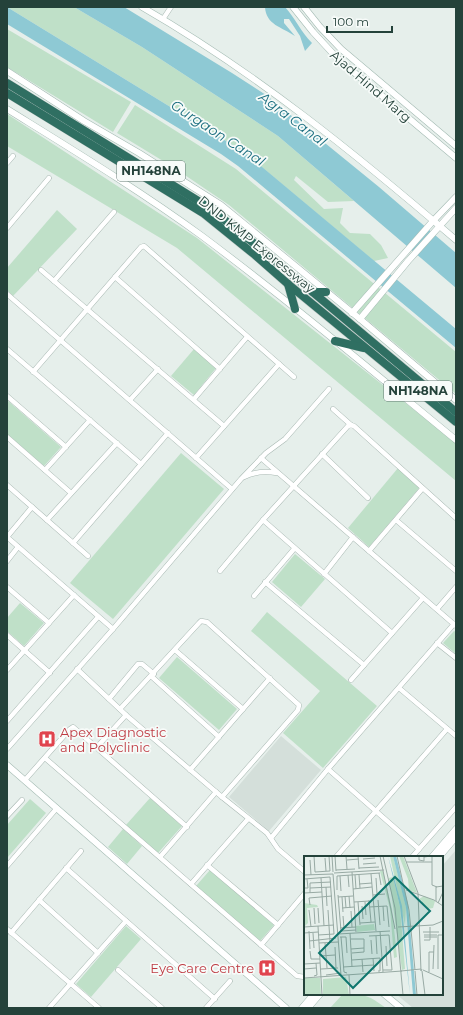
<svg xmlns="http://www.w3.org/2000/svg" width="463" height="1015" viewBox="0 0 463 1015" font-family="Montserrat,sans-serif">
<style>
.built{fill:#d4dfda}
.green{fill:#bfe0c8}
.water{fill:#8ec9d4}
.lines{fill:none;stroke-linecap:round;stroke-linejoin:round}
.street-casing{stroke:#a8b8b2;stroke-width:5.5}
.secondary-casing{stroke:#a4bbb3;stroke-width:7}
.highway-casing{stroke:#c2cac8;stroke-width:9}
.street{stroke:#fff;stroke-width:4.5}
.secondary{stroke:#fff;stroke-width:6}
.highway{stroke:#2f6f62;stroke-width:8}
.labels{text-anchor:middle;stroke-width:3.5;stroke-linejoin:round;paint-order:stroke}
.shield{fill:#f7fbf9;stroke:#637a73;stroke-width:1}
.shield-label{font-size:12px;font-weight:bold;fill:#24423a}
.street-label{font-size:13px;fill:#24423a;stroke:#f7fbf9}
.health-label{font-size:13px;fill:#be3a42;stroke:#f7fbf9;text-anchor:start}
.water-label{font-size:14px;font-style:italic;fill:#1c6f80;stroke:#f7fbf9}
.inset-road{fill:none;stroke:#98aaa4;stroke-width:1}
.view{fill:#0f766e;fill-opacity:0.15;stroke:#0f766e;stroke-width:2}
.inset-edge{fill:none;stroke:#24423a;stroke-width:2}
</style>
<rect width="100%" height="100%" fill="#e6efeb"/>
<g class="built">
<path d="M 281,736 L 321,770 L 269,831 L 229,797 Z"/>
<path d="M 456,850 L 456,1008 L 413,1008 L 396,994 L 442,994 L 442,866 Z"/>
</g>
<g class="green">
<path d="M 7,7 L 74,7 L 142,47 L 278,136 L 354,201 L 328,202 L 296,176 L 294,180 L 324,209 L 343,208 L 340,223 L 350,233 L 370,234 L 381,245 L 388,258 L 374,261 L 244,152 Z"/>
<path d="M 7,29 L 131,102 L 113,132 L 7,67 Z"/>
<path d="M 135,105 L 236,169 L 456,352 L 456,394 L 229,205 L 173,167 L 117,133 Z"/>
<path d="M 7,114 L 197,238 L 451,439 L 456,443 L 456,481 L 177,248 L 7,146 Z"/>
<path d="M 57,210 L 77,229 L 13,296 L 7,290 L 7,268 Z"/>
<path d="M 194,349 L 216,368 L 194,395 L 171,376 Z"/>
<path d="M 7,400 L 61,447 L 44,466 L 7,434 Z"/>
<path d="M 181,453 L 224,489 L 113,619 L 70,583 Z"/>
<path d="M 398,468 L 420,487 L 369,547 L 348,528 Z"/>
<path d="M 295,554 L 325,579 L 301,607 L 272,582 Z"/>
<path d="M 20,603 L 44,623 L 24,646 L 7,631 L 7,618 Z"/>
<path d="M 267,612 L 377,706 L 323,768 L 283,733 L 320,691 L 251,631 Z"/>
<path d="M 454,631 L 456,632 L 456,654 L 443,643 Z"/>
<path d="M 177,657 L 237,709 L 219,730 L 159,678 Z"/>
<path d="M 150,798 L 182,826 L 158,853 L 126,825 Z"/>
<path d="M 30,799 L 46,813 L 7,858 L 7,825 Z"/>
<path d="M 123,829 L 142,846 L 127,864 L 108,847 Z"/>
<path d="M 210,870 L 274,925 L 260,941 L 196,886 Z"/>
<path d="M 126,926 L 141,939 L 91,997 L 76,984 Z"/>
<path d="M 343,994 C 365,994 368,995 386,1008 L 330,1008 Z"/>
</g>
<g class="water">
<path d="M 7,7 L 244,152 L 456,329 L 456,348 L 238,166 L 221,154 L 7,24 Z"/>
<path d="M 74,7 L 124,7 L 232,73 L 266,95 L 379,187 L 456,253 L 456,288 L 278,136 L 142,47 Z"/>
<path d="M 265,7 L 285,7 C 295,18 301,32 312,43 L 305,51 L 300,36 L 289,19 L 284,19 L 284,23 L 295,36 C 282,27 266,25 265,7 Z"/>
</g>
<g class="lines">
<g class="street-casing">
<g id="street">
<path d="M 163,19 L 171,7"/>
<path d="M 7,163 L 13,156"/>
<path d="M 7,228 L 49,178"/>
<path d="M 41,270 L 224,426"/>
<path d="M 115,277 L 220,369"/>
<path d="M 54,281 L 114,212"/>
<path d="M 7,294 L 232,489"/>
<path d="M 7,349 L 141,464"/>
<path d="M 33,372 L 141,247 L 144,246 L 294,377"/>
<path d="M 7,396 L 66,447"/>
<path d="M 194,399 L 247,337"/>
<path d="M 130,400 L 158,369"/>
<path d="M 333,409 L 351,425"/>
<path d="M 7,437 L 71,493"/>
<path d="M 322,454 L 368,498"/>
<path d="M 196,458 L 279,364"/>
<path d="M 261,458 L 456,626"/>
<path d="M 45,470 L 90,420"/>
<path d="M 244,477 C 254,472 266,471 277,473"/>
<path d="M 7,485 L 88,556"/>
<path d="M 47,520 L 117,443"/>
<path d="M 263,520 L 392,633"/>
<path d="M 396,520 L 456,571"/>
<path d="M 7,537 L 113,629"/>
<path d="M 7,537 L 32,507"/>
<path d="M 73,543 L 168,433"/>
<path d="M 369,551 L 422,489"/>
<path d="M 7,561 L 18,547"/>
<path d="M 220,571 L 263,520 L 348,426 L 351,425 L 354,426 L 456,518"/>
<path d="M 324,574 L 353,537"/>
<path d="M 265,582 L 364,665"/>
<path d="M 7,587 L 49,623"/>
<path d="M 254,596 L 294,549"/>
<path d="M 437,609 L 456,587"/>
<path d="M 7,635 L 50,673"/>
<path d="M 437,643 L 456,658"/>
<path d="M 175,650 L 243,709"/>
<path d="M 77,669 L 126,715 L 222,797 L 267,833 L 278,849 L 305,872"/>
<path d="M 7,670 L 74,595"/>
<path d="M 151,676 L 219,737"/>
<path d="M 351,680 L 423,598"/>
<path d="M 399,688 L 456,736"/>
<path d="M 109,699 L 138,664 L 142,664 L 154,674"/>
<path d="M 120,709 L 199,623 L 201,621 L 207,622 L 299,705 L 298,710 L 222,797"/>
<path d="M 7,721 L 98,617"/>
<path d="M 97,747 L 126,715"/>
<path d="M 7,749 L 113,629 L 241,479 L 266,453 L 285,439 L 329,389"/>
<path d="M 45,758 L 297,976 L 305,977"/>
<path d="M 328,769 L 419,849"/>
<path d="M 190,770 L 270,678"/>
<path d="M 25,780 L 70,729 L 73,727 L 187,827"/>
<path d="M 7,816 L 22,800"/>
<path d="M 271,838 L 328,769 L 454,624"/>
<path d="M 160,857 L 216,792"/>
<path d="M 336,857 L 447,729"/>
<path d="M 412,857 L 456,807"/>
<path d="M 207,865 L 278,925"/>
<path d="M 7,866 L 57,808"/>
<path d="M 66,868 L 215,999"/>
<path d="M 191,884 L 248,819"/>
<path d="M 39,900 L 98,953"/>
<path d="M 7,929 L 99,1008"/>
<path d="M 11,933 L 81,851"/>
<path d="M 261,945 L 305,893"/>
<path d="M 118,970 L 162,1008"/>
<path d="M 49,1008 L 126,921"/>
<path d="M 206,1008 L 230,981"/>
</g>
</g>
<g class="secondary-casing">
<g id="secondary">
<path d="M 142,7 C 255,72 357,155 456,240"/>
<path d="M 293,7 L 313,32 L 337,58 L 456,158"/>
<path d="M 304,7 L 320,27 L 341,49 L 456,146"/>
<path d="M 7,71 L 84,121 L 139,153 L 221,205 L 360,319 L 456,400"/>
<path d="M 7,109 C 73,150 139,190 202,236 C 289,301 372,371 456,440"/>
<path d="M 352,313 L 433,221 L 456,197"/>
<path d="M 360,319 L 408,261 L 456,208"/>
<path d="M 7,765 L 286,1008"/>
<path d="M 432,857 L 456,829"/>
<path d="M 439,857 L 456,837"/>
<path d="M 384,994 L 401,1008"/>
<path d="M 302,1008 L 314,994"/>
<path d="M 308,1008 L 320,994"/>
</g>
</g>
<g class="highway-casing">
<g id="highway">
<path d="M 7,83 L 208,207 L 260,248 L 456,412"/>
<path d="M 7,93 L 203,213 L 255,255 L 288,284 L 456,422"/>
<path d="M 288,284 L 295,309"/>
<path d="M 313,292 L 326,292"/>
<path d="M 335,341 L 364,348"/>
</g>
</g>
<use href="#street" class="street"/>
<use href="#secondary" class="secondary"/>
<use href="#highway" class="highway"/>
</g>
<defs>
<g id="hospital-square" transform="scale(0.9)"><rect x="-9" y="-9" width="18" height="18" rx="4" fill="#e0444e" stroke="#f7fbf9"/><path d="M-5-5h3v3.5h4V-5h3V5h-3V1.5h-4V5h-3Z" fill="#fff"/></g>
</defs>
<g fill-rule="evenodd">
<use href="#hospital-square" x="47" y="739"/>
<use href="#hospital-square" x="267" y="968"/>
</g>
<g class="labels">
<g class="shield">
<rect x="117" y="161" width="68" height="20" rx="3"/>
<rect x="384" y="381" width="68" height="20" rx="3"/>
</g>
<g class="shield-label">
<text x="151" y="175">NH148NA</text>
<text x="418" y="395">NH148NA</text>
</g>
<g class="street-label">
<text transform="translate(371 86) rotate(41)" y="5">Ajad Hind Marg</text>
<text transform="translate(257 244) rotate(39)" y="5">DND KMP Expressway</text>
</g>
<g class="health-label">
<text x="60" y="737">Apex Diagnostic<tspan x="60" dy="15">and Polyclinic</tspan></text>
<text x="254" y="973" text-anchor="end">Eye Care Centre</text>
</g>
<g class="water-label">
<text transform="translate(293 119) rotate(37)" y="5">Agra Canal</text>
<text transform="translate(218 133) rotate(33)" y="5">Gurgaon Canal</text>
</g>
</g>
<g transform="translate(304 856)">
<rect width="139" height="139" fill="#e6efeb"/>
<path d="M 86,0 L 89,0 L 98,35 L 102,52 L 101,69 ZM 95,0 L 99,0 L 113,37 L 105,34 L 104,23 ZM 76,15 L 79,15 L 88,53 L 93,101 L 90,102 L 86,53 ZM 89,21 L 96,51 L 101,113 L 98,114 L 85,22 ZM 120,40 L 131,45 L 129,52 L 123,53 L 122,50 L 118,49 L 118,45 L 115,43 ZM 0,47 L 13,49 L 14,51 L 3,52 L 4,67 L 0,71 ZM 70,68 L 71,74 L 53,76 L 52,70 ZM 42,121 L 45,139 L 19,139 L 19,123 ZM 0,122 L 16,122 L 17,139 L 0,139 Z" fill="#bfe0c8"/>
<path d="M 84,0 L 98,50 L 106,139 L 96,51 ZM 89,0 L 92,0 L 104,48 L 112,139 L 109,139 L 102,52 Z" fill="#8ec9d4"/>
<path class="inset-road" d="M 10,0 L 11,16M 28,0 L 29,16M 31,0 L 32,15M 42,0 L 43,13M 54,0 L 55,13M 76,0 L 91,73M 79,0 L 91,52 L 99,139M 93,0 L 105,54 L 111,114M 100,0 L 114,37 L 117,115 L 118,113M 115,0 L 115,4 L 120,5 L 120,1 L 127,0M 128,0 L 128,29 L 133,31M 21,2 L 22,15M 59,3 L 71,2M 6,4 L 7,19M 43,4 L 55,3M 102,6 L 128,6M 59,8 L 72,7M 55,12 L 75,11M 32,14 L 51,13M 11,16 L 26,15 L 25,0M 48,16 L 52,76M 30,17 L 80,14M 75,17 L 77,29M 29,18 L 37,119M 67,18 L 72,75M 0,19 L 29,18M 44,19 L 45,31M 51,19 L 52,33M 55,19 L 56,32M 36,20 L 37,35M 17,22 L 20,70M 72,22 L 73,38M 0,23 L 26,21 L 30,78 L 14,79M 55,28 L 68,27M 22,31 L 23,50M 0,32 L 4,32 L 3,23M 6,32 L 27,31M 49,33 L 68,31M 33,34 L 33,20 L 76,17M 102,34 L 130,44 L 139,50M 0,37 L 18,36M 6,37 L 6,27 L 27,26M 34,39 L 37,75 L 52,74M 69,39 L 81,38M 41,40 L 42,52M 45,40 L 46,52M 34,41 L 49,40M 38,41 L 39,56M 65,44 L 67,66M 74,44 L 76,69M 132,45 L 132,31 L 139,30M 50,46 L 65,45M 54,46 L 56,69M 61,46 L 62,59M 134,47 L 139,36M 6,49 L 5,42 L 28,40M 58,50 L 59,63M 79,50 L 80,65M 65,51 L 83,50 L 85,71M 10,52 L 11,68M 14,52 L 15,67M 38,52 L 50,51M 5,54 L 7,71M 24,54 L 26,86M 47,55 L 48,71M 39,60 L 40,72M 56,67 L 71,66M 14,70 L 18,139M 0,71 L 30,69M 94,71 L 129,69 L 139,65M 36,72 L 52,71M 5,75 L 6,93M 76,75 L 79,116M 119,76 L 135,76M 0,77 L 14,76M 9,77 L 10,92M 46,77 L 48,111M 34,78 L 86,75M 120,79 L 133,79M 65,80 L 85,79 L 88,114 L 79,114M 72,80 L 73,98M 36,81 L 42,81 L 43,97M 37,81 L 40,116 L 43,117M 120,81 L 133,81M 47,83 L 60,83 L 60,96 L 48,97M 67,84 L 68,98M 120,84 L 126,84 L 126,71M 5,85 L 32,82M 15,87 L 34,86M 21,87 L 23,112M 82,90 L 83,110M 31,91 L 32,112M 47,93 L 60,92M 6,95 L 7,103 L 16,103M 16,100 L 31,99M 69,102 L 70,115M 58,103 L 59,116M 48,104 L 76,102M 0,108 L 16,107M 39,111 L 70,109M 0,113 L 12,112M 17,113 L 34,112M 129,113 L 130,89M 134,113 L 134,79 L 139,79M 119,114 L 139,123M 74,115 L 76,115 L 76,102M 97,115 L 117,113M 111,115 L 113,139M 118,115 L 121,139M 125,116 L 125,96 L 130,96M 22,119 L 37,117M 45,119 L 46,139M 10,120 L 13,119 L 12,107M 0,122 L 98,115M 139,123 L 139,139"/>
<path class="view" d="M 91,21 L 126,55 L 49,132 L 15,97 Z"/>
<rect width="139" height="139" class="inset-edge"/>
</g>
<rect width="463" height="1015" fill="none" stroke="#24423a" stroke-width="16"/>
<path d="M327 26v6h65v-6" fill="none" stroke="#24423a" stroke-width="2"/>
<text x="333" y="26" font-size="12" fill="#24423a" stroke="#f7fbf9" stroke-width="3" paint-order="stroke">100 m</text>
</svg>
